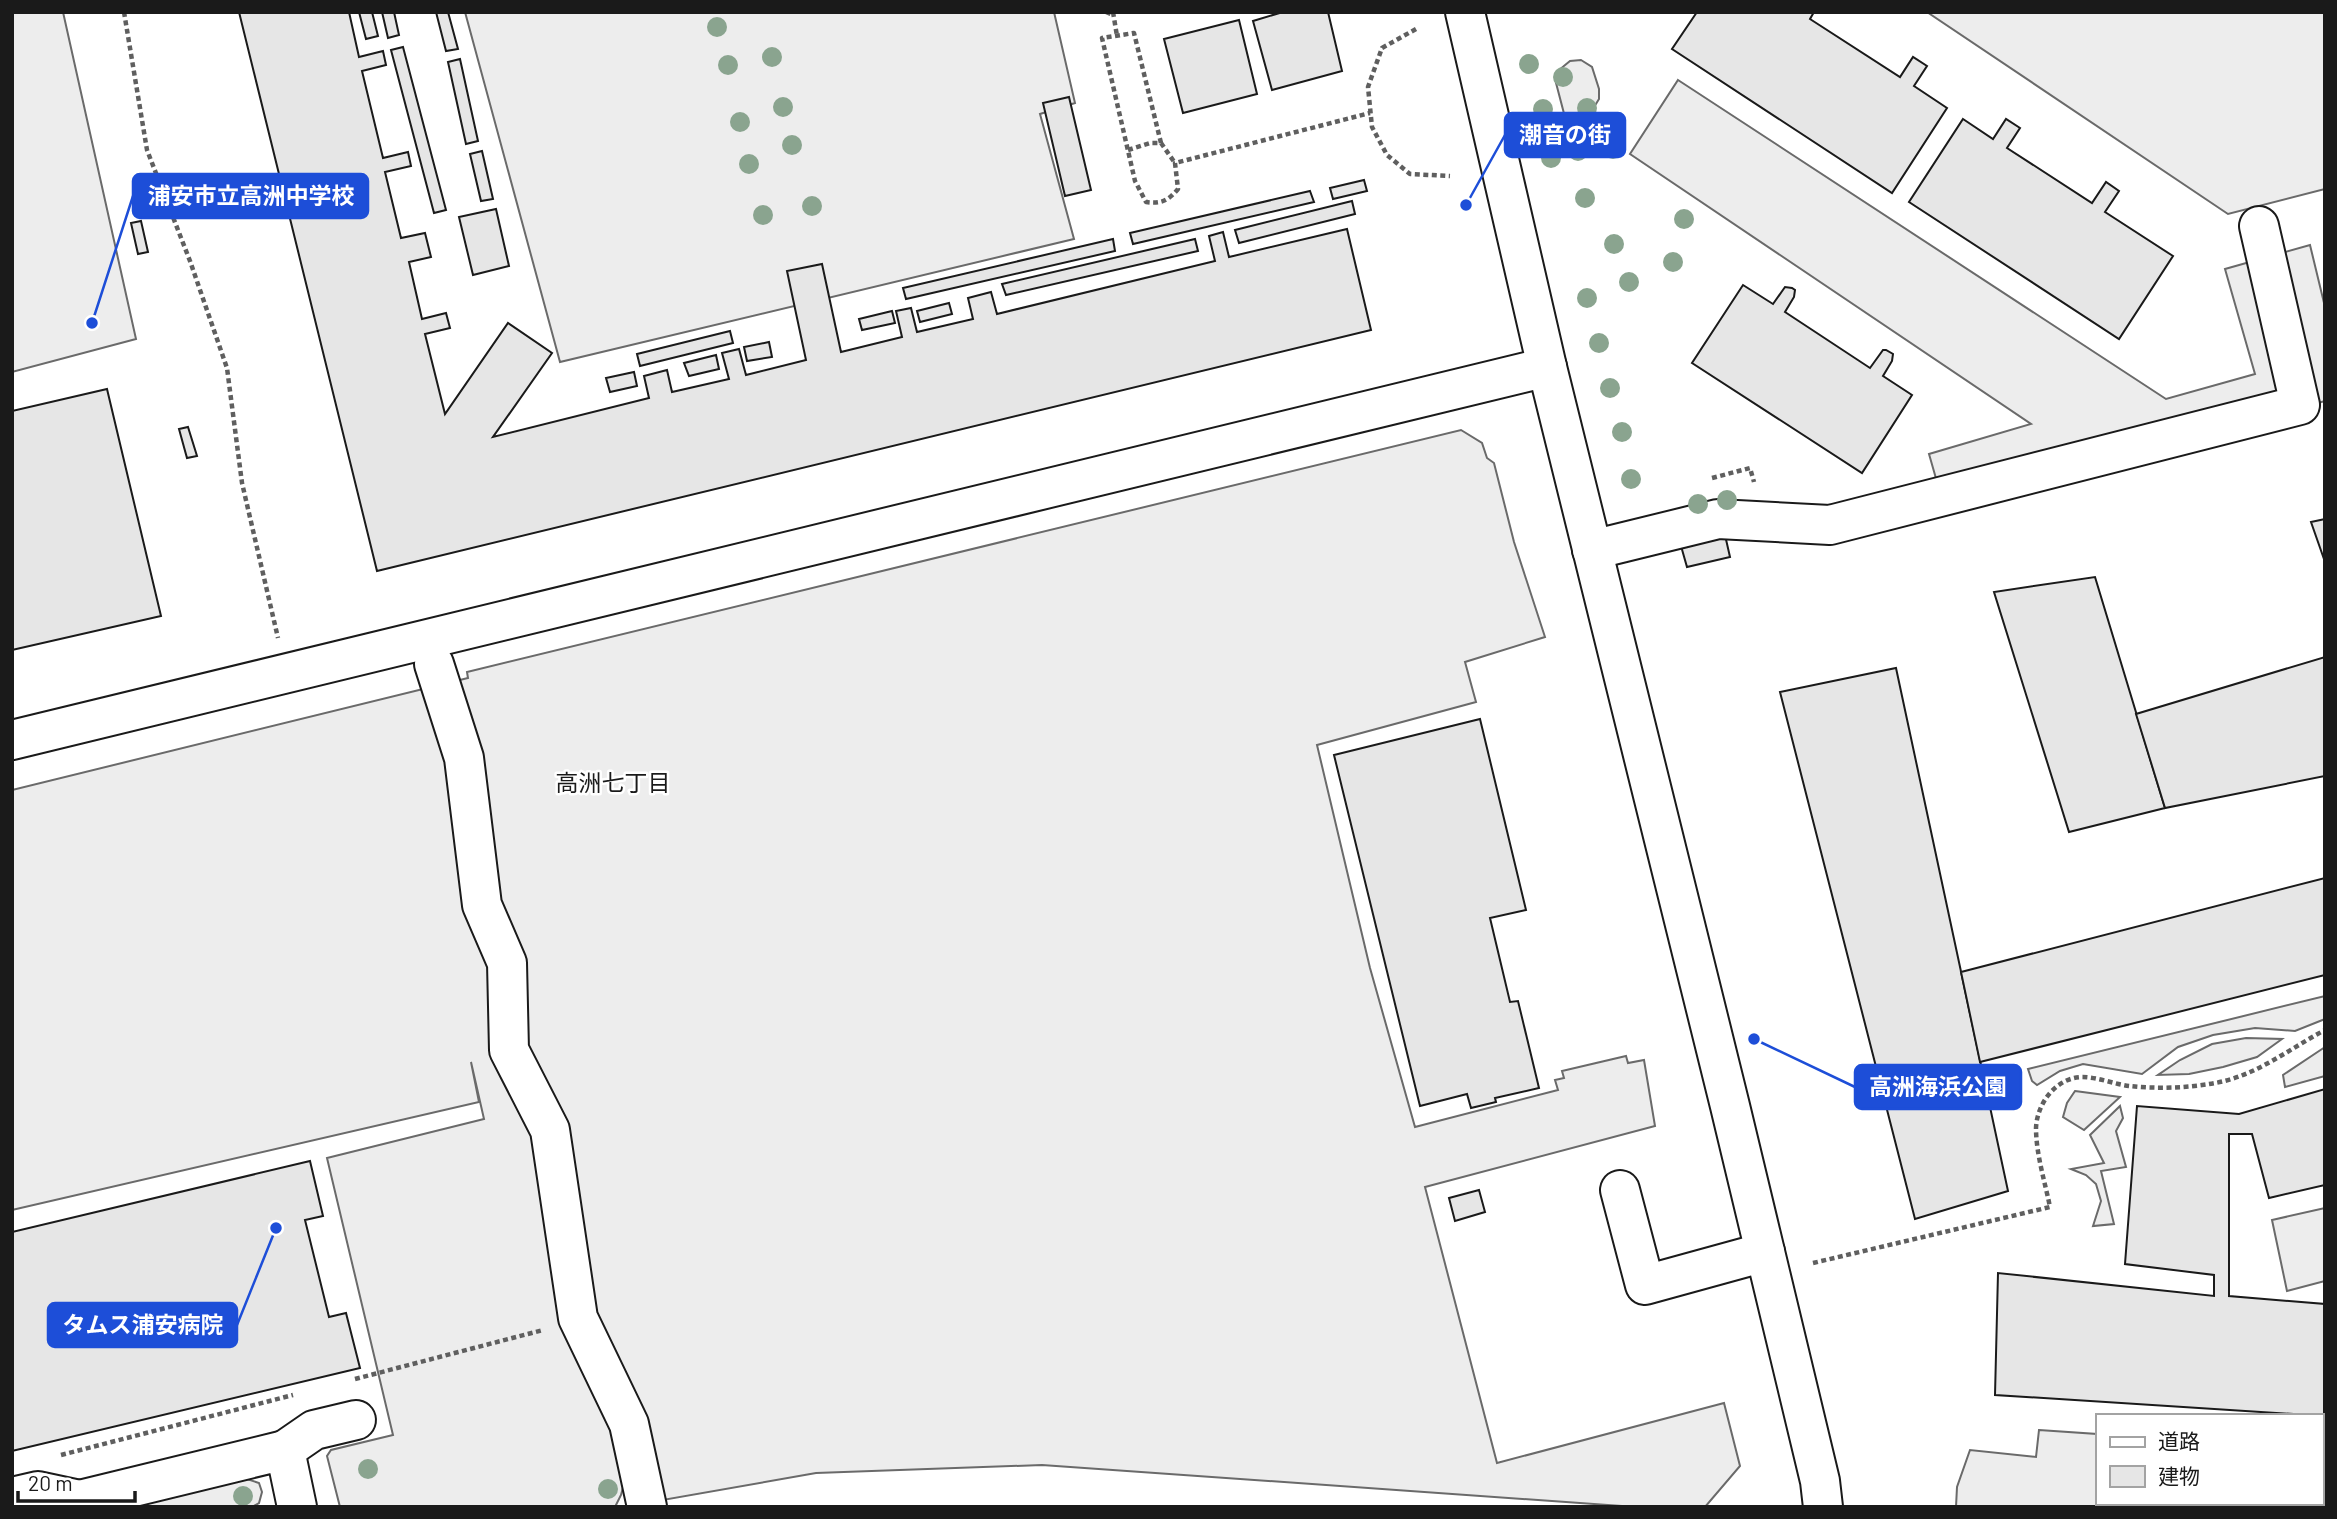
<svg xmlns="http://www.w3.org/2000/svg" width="2337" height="1519" viewBox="0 0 2337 1519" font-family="Barlow,'Noto Sans JP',sans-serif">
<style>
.built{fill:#ededed;stroke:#6a6a6a;stroke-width:2}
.building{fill:#e6e6e6;stroke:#1a1a1a;stroke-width:2}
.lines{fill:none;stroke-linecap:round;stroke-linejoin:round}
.minor-casing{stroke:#1a1a1a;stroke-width:42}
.path{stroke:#5f5f5f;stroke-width:4.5;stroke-dasharray:5 3.5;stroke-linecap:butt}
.minor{stroke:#fff;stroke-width:38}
.tree{fill:#8aa48f}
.labels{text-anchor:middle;stroke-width:5;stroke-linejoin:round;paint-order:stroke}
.neighbourhood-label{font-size:23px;fill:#1a1a1a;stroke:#fff}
.leader{fill:none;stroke:#1d4ed8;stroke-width:2.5}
.callout-dot{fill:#1d4ed8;stroke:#fff;stroke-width:2.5}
.callout{fill:#1d4ed8;stroke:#1d4ed8;stroke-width:2.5}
.callout-label{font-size:23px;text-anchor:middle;font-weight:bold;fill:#fff}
</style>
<rect width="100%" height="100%" fill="#fff"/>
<g class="built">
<path d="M 12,12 L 63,12 L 136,339 L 12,372 Z"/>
<path d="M 465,12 L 1054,12 L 1075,103 L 1040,114 L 1074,239 L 560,362 Z"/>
<path d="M 1927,12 L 2325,12 L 2325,189 L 2228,214 Z"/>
<path d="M 1581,60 L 1592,67 L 1599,89 L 1599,99 L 1583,125 L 1576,129 L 1567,125 L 1555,79 L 1559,70 L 1570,61 Z"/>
<path d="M 1678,80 L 2166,399 L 2255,374 L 2225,269 L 2310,245 L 2325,307 L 2325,401 L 1945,510 L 1929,454 L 2031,424 L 1630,154 Z"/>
<path d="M 1461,430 L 1482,443 L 1487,458 L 1494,463 L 1514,542 L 1545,637 L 1465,662 L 1476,702 L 1317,745 L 1370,968 L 1415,1127 L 1558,1090 L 1555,1080 L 1564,1078 L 1562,1071 L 1626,1056 L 1628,1063 L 1644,1060 L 1655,1126 L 1425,1187 L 1497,1463 L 1724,1403 L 1740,1466 L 1705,1507 L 1636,1507 L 1042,1465 L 816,1473 L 663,1500 L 578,1328 L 626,1476 L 621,1495 L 615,1507 L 340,1507 L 327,1456 L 331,1450 L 393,1435 L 327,1158 L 484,1119 L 471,1062 L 479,1102 L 12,1210 L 12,790 L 468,678 L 467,672 Z"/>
<path d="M 2325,996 L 2325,1019 L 2295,1031 L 2255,1028 L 2213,1035 L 2178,1047 L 2142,1074 L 2083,1064 L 2060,1071 L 2037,1085 L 2032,1081 L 2028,1069 Z"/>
<path d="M 2246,1038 L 2282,1039 L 2257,1057 L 2223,1067 L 2189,1074 L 2158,1075 L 2180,1060 L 2212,1044 Z"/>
<path d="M 2325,1047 L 2325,1076 L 2285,1087 L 2283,1075 Z"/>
<path d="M 2075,1091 L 2120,1097 L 2084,1130 L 2063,1117 L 2067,1103 Z"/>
<path d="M 2120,1106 L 2123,1118 L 2116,1131 L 2126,1167 L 2101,1171 L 2114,1224 L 2093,1226 L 2101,1201 L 2096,1184 L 2086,1175 L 2071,1169 L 2104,1163 L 2090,1135 Z"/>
<path d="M 2325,1208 L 2325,1281 L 2287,1291 L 2272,1220 Z"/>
<path d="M 2039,1430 L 2097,1434 L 2097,1503 L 2321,1503 L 2321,1451 L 2325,1451 L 2325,1507 L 1956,1507 L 1957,1487 L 1970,1450 L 2036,1457 Z"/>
<path d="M 244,1478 L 259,1483 L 262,1492 L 259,1503 L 252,1507 L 132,1507 Z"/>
</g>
<g class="building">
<path d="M 239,12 L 349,12 L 359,57 L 383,51 L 386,65 L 362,71 L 383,158 L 408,152 L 411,166 L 385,172 L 401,238 L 425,233 L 431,257 L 409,262 L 422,319 L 446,313 L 450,328 L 425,334 L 445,414 L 508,323 L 552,353 L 493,437 L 649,398 L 644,376 L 667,370 L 672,392 L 729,379 L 722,353 L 739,349 L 746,375 L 806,360 L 787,271 L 822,264 L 841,352 L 902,337 L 896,311 L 911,308 L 917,332 L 973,319 L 968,298 L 991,292 L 997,314 L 1215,261 L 1209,236 L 1223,232 L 1229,257 L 1347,229 L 1371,330 L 377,571 Z"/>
<path d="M 359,12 L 372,12 L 378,36 L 366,39 Z"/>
<path d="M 382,12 L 394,12 L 399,35 L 388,38 Z"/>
<path d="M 436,12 L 448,12 L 458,49 L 446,51 Z"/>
<path d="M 1283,12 L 1328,12 L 1342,71 L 1272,90 L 1253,21 Z"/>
<path d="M 1697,12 L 1814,12 L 1810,19 L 1900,77 L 1913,57 L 1927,66 L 1914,86 L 1947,108 L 1892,193 L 1672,49 Z"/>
<path d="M 1239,20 L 1257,94 L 1183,113 L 1164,39 Z"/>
<path d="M 403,47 L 446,210 L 434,213 L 391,50 Z"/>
<path d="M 460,59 L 478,141 L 466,144 L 448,62 Z"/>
<path d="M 1069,97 L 1091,190 L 1065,196 L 1043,103 Z"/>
<path d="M 1963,119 L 1993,139 L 2006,119 L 2020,128 L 2007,148 L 2092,203 L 2106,182 L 2119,191 L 2105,212 L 2173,256 L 2119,339 L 1909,202 Z"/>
<path d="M 482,151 L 493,199 L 481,201 L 470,154 Z"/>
<path d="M 1364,180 L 1367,191 L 1333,199 L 1330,188 Z"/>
<path d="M 1310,191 L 1314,202 L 1133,244 L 1130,233 Z"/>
<path d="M 1352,201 L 1355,214 L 1239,243 L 1235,230 Z"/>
<path d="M 496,209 L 509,266 L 473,275 L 459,217 Z"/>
<path d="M 141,221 L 148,252 L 138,254 L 131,223 Z"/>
<path d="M 1113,239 L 1115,251 L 906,299 L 903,288 Z"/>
<path d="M 1195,239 L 1198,251 L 1006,295 L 1002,284 Z"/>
<path d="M 1743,285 L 1773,304 L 1785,287 L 1792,288 L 1795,290 L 1794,297 L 1785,312 L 1870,368 L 1883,350 L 1886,350 L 1893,354 L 1892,361 L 1883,376 L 1912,395 L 1862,473 L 1692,363 Z"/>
<path d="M 949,303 L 952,314 L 920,322 L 917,311 Z"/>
<path d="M 892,311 L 895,323 L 862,330 L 859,319 Z"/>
<path d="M 730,331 L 733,343 L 640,366 L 637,354 Z"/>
<path d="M 769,342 L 772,357 L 747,361 L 744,347 Z"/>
<path d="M 716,355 L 719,369 L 689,376 L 684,363 Z"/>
<path d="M 634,372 L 637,386 L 610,392 L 606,378 Z"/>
<path d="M 107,389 L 161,616 L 12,650 L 12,411 Z"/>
<path d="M 188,427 L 197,456 L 187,458 L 179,429 Z"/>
<path d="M 2325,519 L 2325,562 L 2311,522 Z"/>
<path d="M 1725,535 L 1730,557 L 1687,567 L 1681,546 Z"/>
<path d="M 2095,577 L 2165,808 L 2069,832 L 1994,592 Z"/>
<path d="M 2325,657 L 2325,776 L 2165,808 L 2136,714 Z"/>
<path d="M 1896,668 L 2008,1191 L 1915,1219 L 1780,692 Z"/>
<path d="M 1480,719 L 1526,910 L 1490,918 L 1510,1002 L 1518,1001 L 1539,1088 L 1495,1098 L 1496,1102 L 1471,1108 L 1467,1094 L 1420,1106 L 1334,755 Z"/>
<path d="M 2325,878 L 2325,975 L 1980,1062 L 1961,972 Z"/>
<path d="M 2325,1089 L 2325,1185 L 2269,1198 L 2252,1134 L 2229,1134 L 2229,1296 L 2325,1304 L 2325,1416 L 1995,1395 L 1998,1273 L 2214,1296 L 2214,1275 L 2125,1264 L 2137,1106 L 2239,1114 Z"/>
<path d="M 310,1161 L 323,1216 L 305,1220 L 329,1317 L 346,1313 L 360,1368 L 12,1451 L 12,1232 Z"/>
<path d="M 1479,1190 L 1485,1212 L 1455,1221 L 1449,1198 Z"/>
</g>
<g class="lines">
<g class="minor-casing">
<g id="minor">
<path d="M 1465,12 L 1547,367 L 1730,1106 L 1820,1481 L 1823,1507"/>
<path d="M 1592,550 L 1718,519 L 1830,525 L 2300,405 L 2259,226"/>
<path d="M 434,664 L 464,758 L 482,905 L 507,963 L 509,1050 L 550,1130 L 578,1318 L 629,1424 L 647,1507"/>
<path d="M 12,740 L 1547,367"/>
<path d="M 1620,1190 L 1645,1285 L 1765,1252"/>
<path d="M 285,1450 L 314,1430 L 356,1420"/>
<path d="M 12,1497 L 38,1491 L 80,1500"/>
<path d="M 82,1507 L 80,1500 L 285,1450 L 297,1507"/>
</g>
</g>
<g class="path">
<path d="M 124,12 L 147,150 L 190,261 L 227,368 L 242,483 L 278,638"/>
<path d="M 1106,12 L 1113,15"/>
<path d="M 1113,12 L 1117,36"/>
<path d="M 1416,29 L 1382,48 L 1368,87 L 1372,127 L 1387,155 L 1410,174 L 1450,176"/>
<path d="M 1161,143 L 1134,33 L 1102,38 L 1135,181 L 1146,202 C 1161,204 1168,201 1178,189 L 1175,163 L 1370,113"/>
<path d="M 1128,150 L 1150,143 L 1161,143 L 1175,163"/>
<path d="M 1712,478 L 1750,468 L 1754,482"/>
<path d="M 1813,1263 L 2050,1207 C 2045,1182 2036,1154 2036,1128 C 2037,1104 2055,1078 2082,1077 C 2097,1077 2114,1084 2129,1086 C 2156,1089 2188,1088 2215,1083 C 2256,1076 2289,1049 2325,1030"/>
<path d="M 355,1379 L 543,1330"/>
<path d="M 61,1455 L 293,1395"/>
</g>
<use href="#minor" class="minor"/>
</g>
<g class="tree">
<circle cx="717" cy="27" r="10"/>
<circle cx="772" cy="57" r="10"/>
<circle cx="1529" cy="64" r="10"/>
<circle cx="728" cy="65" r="10"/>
<circle cx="1563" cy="77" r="10"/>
<circle cx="783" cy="107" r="10"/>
<circle cx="1587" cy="108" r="10"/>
<circle cx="1543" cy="109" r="10"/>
<circle cx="740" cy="122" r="10"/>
<circle cx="792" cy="145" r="10"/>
<circle cx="1613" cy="149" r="10"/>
<circle cx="1578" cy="151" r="10"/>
<circle cx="1551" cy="158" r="10"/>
<circle cx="749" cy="164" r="10"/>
<circle cx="1585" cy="198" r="10"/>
<circle cx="812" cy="206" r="10"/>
<circle cx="763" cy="215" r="10"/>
<circle cx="1684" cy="219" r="10"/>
<circle cx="1614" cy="244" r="10"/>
<circle cx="1673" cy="262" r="10"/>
<circle cx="1629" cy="282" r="10"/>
<circle cx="1587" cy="298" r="10"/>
<circle cx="1599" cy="343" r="10"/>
<circle cx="1610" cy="388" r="10"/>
<circle cx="1622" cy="432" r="10"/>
<circle cx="1631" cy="479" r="10"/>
<circle cx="1727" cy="500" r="10"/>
<circle cx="1698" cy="504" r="10"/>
<circle cx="368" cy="1469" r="10"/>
<circle cx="608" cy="1489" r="10"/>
<circle cx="243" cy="1496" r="10"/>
</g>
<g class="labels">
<g class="neighbourhood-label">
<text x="613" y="791">高洲七丁目</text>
</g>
</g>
<path class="leader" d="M1466 205L1505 135M92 323L133 196M1754 1039L1855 1087M276 1228L237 1325"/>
<g class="callout-dot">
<circle cx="1466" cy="205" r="7"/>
<circle cx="92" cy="323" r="7"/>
<circle cx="1754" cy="1039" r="7"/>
<circle cx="276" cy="1228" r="7"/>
</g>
<g class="callout">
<rect x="1505" y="113" width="120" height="44" rx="7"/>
<rect x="133" y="174" width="235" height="44" rx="7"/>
<rect x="1855" y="1065" width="166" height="44" rx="7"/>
<rect x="48" y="1303" width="189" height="44" rx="7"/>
</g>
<g class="callout-label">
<text x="1565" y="143">潮音の街</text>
<text x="251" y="204">浦安市立高洲中学校</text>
<text x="1938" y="1095">高洲海浜公園</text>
<text x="143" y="1333">タムス浦安病院</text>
</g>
<rect width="2337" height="1519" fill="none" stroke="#1a1a1a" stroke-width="28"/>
<rect x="2096" y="1414" width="228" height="91" fill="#ffffff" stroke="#a3a3a3" stroke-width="2"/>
<rect x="2110" y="1437" width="35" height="10" fill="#ffffff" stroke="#a3a3a3" stroke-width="2"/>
<text x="2158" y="1449" font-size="21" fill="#1a1a1a">道路</text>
<rect x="2110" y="1466" width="35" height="21" fill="#e6e6e6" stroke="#a3a3a3" stroke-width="2"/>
<text x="2158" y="1484" font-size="21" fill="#1a1a1a">建物</text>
<path d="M18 1491v10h117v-10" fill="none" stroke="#1a1a1a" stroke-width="3.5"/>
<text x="28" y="1491" font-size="21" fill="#1a1a1a" stroke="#ffffff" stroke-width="5" paint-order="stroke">20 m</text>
</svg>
